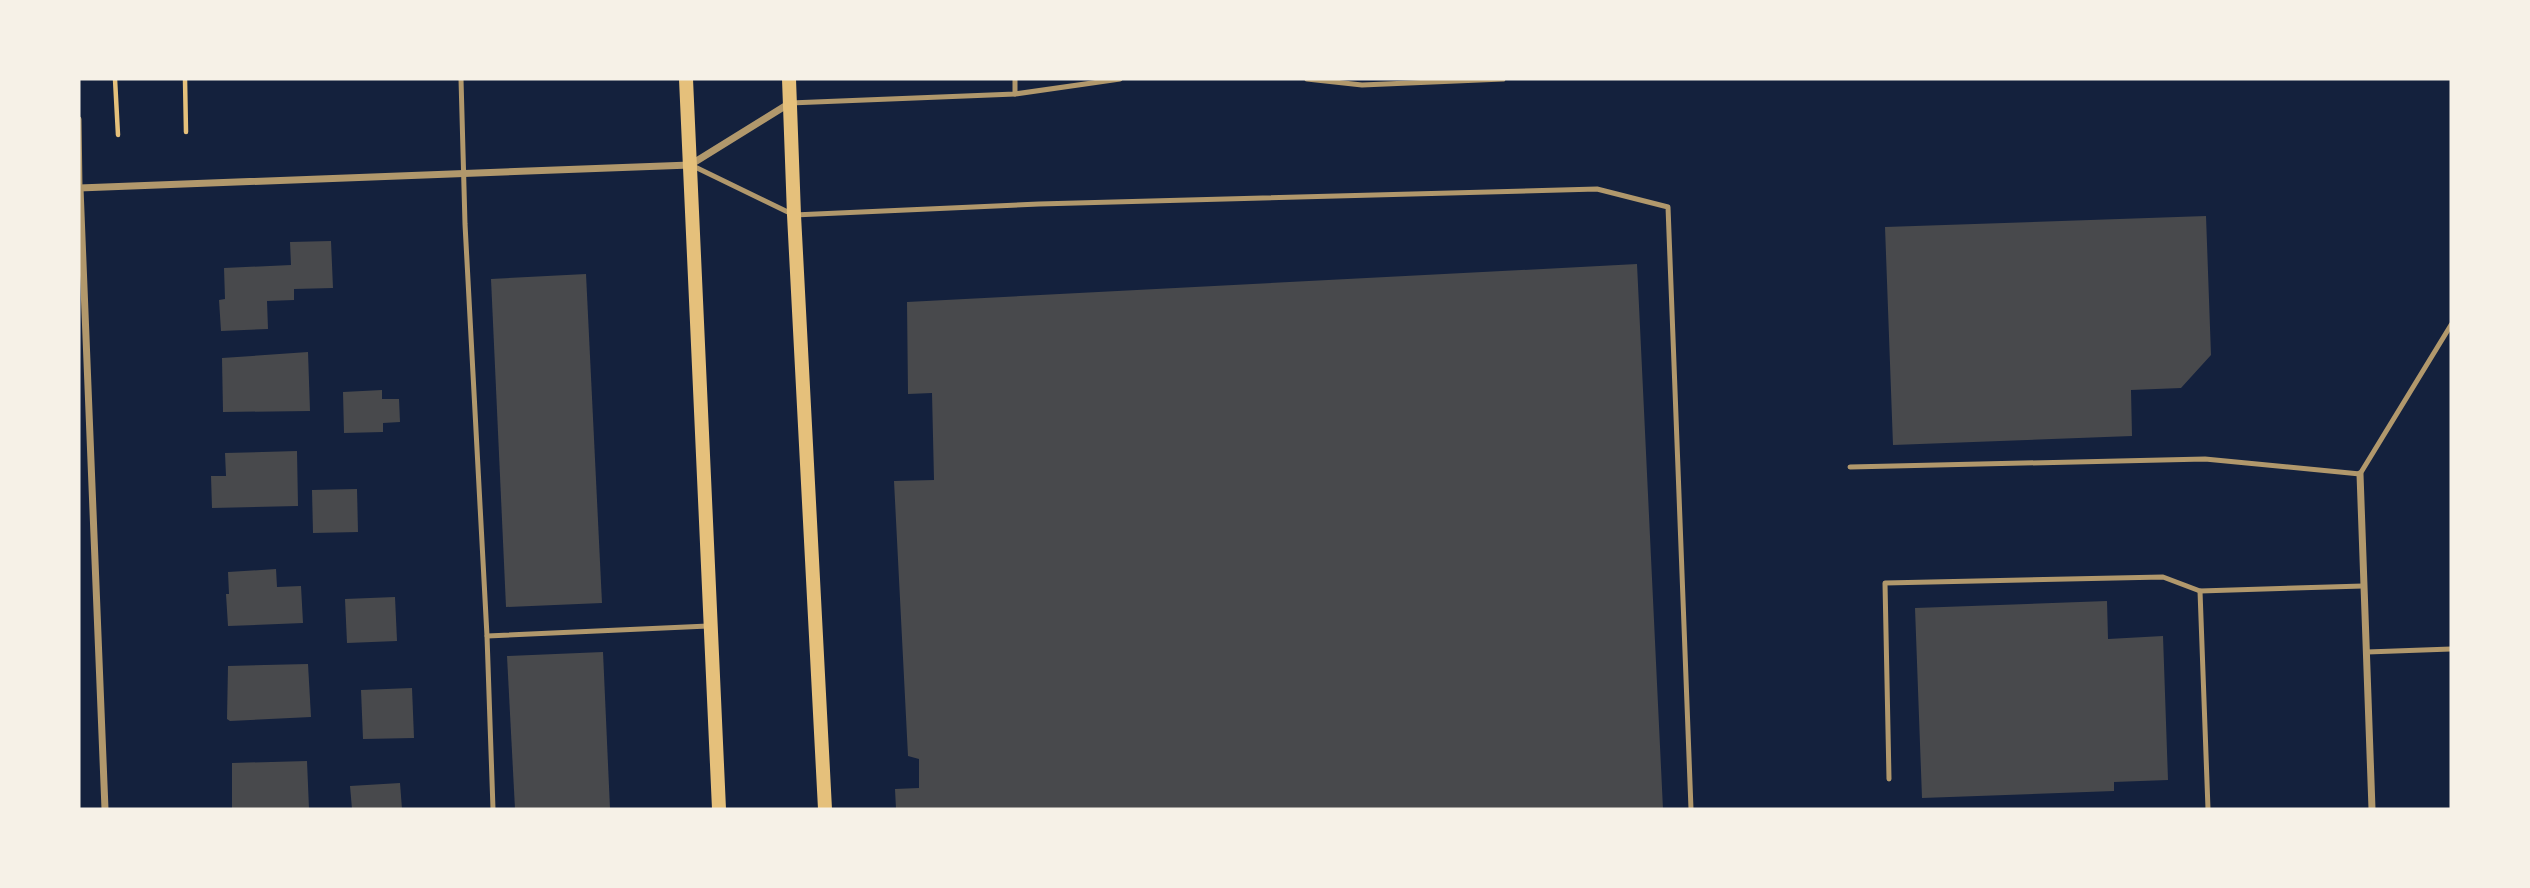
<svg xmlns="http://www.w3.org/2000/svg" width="2530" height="888" viewBox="0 0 2530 888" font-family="Quicksand,sans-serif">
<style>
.building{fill:#48494c}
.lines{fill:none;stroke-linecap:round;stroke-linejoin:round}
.path{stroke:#e5c07b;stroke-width:4.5}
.service{stroke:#b1986c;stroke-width:5}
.minor{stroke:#b1986c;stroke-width:7}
.secondary{stroke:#e5c07b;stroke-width:14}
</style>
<rect width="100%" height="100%" fill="#14213d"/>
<g class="building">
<path d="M 2206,216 L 2211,355 L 2181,388 L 2131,390 L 2132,436 L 1893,445 L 1885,227 Z"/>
<path d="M 331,241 L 333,288 L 294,289 L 294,300 L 267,301 L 268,329 L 221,331 L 219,300 L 225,299 L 224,268 L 291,265 L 290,242 Z"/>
<path d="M 1637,264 L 1663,809 L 896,809 L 895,789 L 919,788 L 919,759 L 908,756 L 894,481 L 934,480 L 932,393 L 908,394 L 907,302 Z"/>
<path d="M 586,274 L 602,603 L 506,607 L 491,279 Z"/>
<path d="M 308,352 L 310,411 L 223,412 L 222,358 Z"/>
<path d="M 382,390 L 382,399 L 399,399 L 400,422 L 383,423 L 383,432 L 344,433 L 343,392 Z"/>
<path d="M 297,451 L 298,506 L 212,508 L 211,476 L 226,476 L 225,453 Z"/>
<path d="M 357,489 L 358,532 L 313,533 L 312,490 Z"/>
<path d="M 276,569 L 277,587 L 301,586 L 303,623 L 228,626 L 226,594 L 229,594 L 228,572 Z"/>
<path d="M 395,597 L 397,641 L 347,643 L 345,599 Z"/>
<path d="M 2107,601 L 2108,639 L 2163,636 L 2168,780 L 2114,782 L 2114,791 L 1922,798 L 1915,608 Z"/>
<path d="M 603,652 L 610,809 L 515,809 L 507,656 Z"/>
<path d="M 308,664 L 311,717 L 230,721 L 227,719 L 228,666 Z"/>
<path d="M 412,688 L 414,738 L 363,739 L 361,690 Z"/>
<path d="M 307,761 L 309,809 L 232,809 L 232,763 Z"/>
<path d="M 400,783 L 402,809 L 352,809 L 350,786 Z"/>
</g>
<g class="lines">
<g class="path">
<path d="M 115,79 L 118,135"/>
<path d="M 185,79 L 186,132"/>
</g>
<g class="service">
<path d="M 461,79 L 465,224 L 487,636 L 493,809"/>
<path d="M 1015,79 L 1015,94"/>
<path d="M 1307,79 L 1362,85 L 1503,79"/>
<path d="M 790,103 L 1015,94 L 1120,79"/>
<path d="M 79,119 L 80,188"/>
<path d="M 693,166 L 794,215 L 1039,204 L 1597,189 L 1668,207 L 1691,809"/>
<path d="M 1850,467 L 2205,459 L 2360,474 L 2451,325"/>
<path d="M 2200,591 L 2208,809"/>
<path d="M 487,636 L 708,626"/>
<path d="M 2367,652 L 2451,649"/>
<path d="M 1889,779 L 1885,583 L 2163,577 L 2200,591 L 2363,586"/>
</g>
<g class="minor">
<path d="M 79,188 L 690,165 L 790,103"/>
<path d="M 80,188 L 105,809"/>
<path d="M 2360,474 L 2372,809"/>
</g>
<g class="secondary">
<path d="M 686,79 L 719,809"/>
<path d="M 789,79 L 794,215 L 825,809"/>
</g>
</g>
<rect width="2530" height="888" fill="none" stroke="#f6f1e7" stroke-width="161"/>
</svg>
